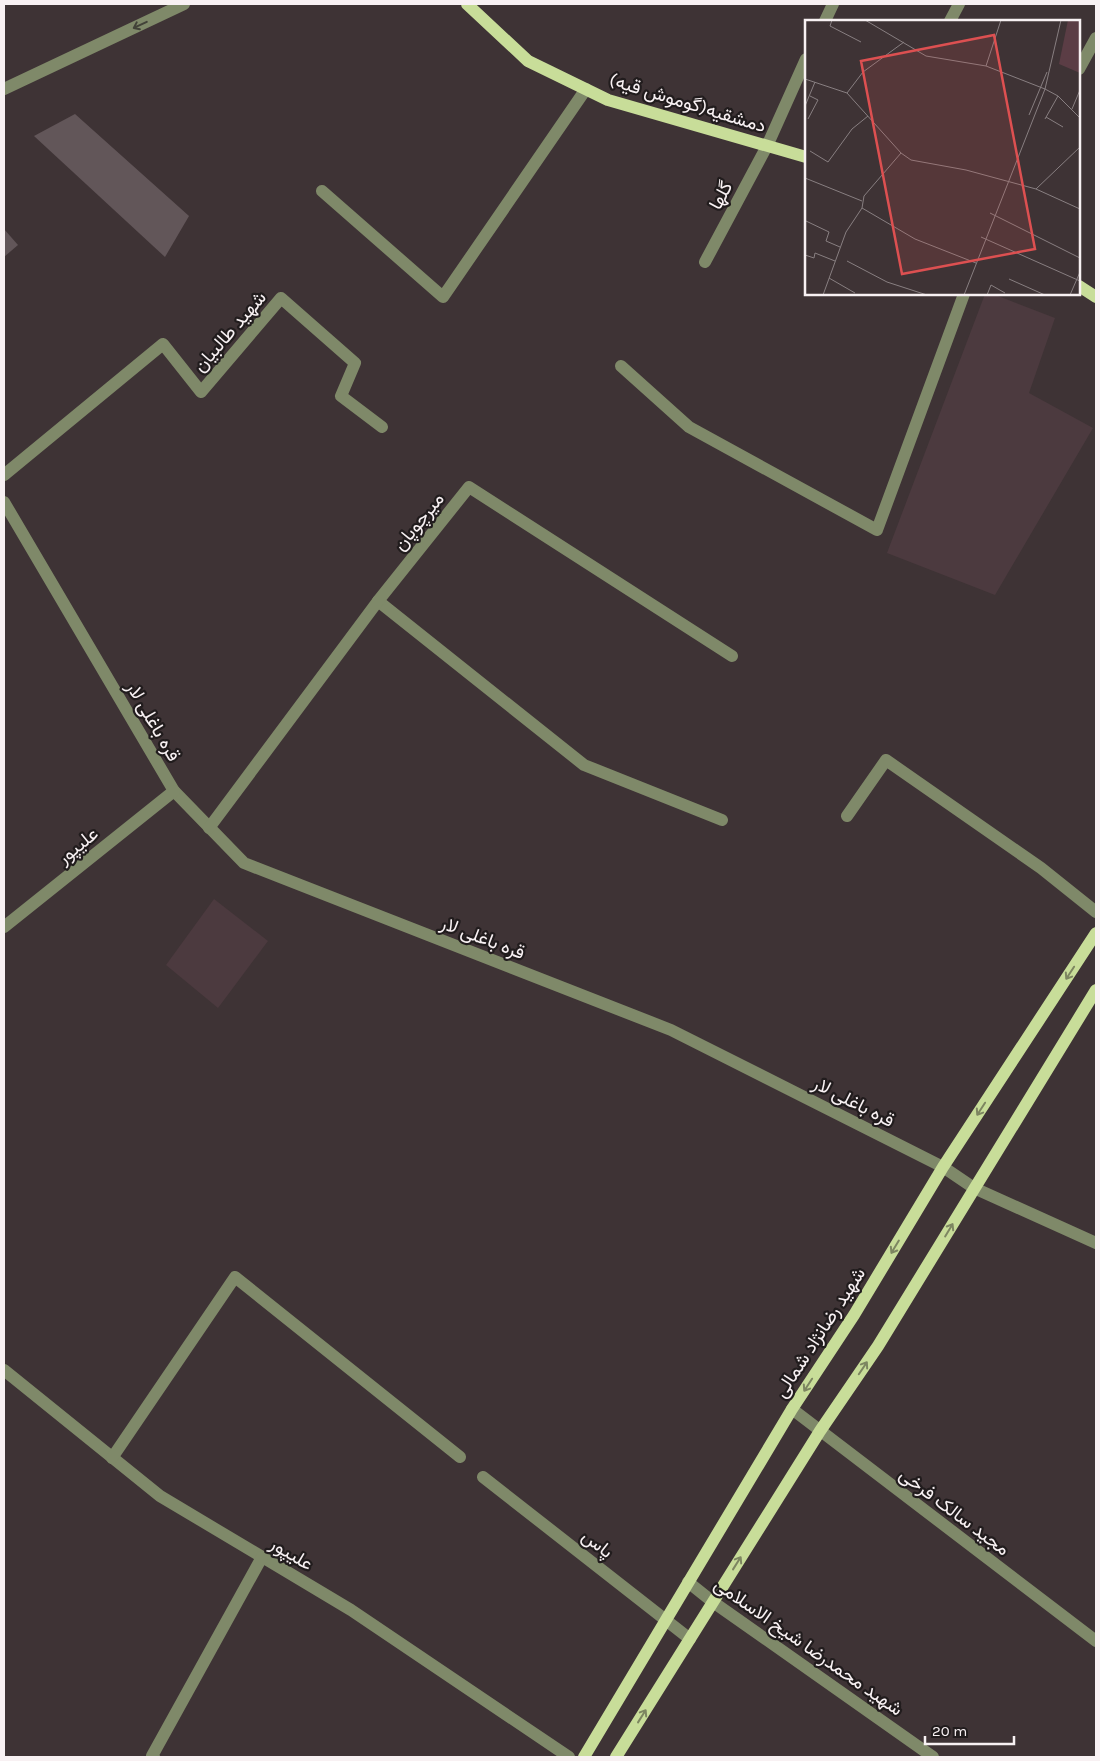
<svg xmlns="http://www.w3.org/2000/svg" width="1100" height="1761" viewBox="0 0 1100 1761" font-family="Karla,Vazirmatn,sans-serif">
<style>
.built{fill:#4c3a3f}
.building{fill:#625659}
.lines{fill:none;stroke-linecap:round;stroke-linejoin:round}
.minor{stroke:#7f8969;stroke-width:12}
.major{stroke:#c8dd99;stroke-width:12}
.oneway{stroke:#424238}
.oneway2{stroke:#7d8661}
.labels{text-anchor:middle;stroke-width:4.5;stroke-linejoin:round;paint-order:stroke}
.street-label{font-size:19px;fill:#f8f1f3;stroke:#211c1d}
.inset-road{fill:none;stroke:#887f81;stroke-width:1}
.view{fill:#dd5051;fill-opacity:0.15;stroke:#dd5051;stroke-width:2.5}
.inset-edge{fill:none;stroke:#f8f1f3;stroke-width:2.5}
</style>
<rect width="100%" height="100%" fill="#3e3335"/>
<g class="built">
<path d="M 985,294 L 993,294 L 1055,318 L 1029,393 L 1093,428 L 995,595 L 887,553 Z"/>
<path d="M 214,899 L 268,941 L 218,1008 L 166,965 Z"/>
</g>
<g class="building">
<path d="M 75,114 L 189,216 L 165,257 L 34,136 Z"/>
<path d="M 4,229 L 18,245 L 4,257 Z"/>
</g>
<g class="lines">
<g class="minor">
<path d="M 825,21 L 833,4"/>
<path d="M 950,21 L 959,4"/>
<path d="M 1079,69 L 1096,38"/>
<path d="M 4,89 L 184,4"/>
<path d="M 322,191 L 443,297 L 586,89"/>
<path d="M 705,262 L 767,146 L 806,59"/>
<path d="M 621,366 L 689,427 L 877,530 L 964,294"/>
<path d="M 4,475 L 163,344 L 201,392 L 281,298 L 355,363 L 341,396 L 382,427"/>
<path d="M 4,502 L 174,791 L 244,863 L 671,1030 L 943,1167 L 974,1188 L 1096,1243"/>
<path d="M 378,601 L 584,765 L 722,820"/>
<path d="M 847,816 L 886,760 L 1041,868 L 1096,912"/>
<path d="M 209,828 L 378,601 L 469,487 L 732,656"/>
<path d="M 4,927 L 174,791"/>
<path d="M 4,1370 L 160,1496 L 351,1610 L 569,1757"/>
<path d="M 792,1409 L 1096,1641"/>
<path d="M 112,1458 L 235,1277 L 460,1457"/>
<path d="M 483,1477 L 690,1639"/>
<path d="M 688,1582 L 713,1602 L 933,1757"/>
<path d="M 154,1757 L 152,1756 L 262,1557"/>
</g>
<g class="major">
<path d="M 467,4 L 528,61 L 608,100 L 806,157"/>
<path d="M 1079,286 L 1096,297"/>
<path d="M 584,1757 L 792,1409 L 854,1315 L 943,1167 L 1096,933"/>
<path d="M 616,1757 L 820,1431 L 878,1346 L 1096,990"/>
</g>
</g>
<defs><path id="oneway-shaft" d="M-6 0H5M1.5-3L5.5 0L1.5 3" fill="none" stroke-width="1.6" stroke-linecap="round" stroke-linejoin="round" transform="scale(1.25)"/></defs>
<use class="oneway" href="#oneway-shaft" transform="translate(140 25) rotate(155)"/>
<g class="oneway2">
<use href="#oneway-shaft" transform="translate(1070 973) rotate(123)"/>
<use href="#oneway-shaft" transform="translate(981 1109) rotate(123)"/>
<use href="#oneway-shaft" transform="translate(949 1230) rotate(-59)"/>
<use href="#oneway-shaft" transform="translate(895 1247) rotate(121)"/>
<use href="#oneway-shaft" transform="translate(863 1368) rotate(-56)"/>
<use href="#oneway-shaft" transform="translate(808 1385) rotate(123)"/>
<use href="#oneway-shaft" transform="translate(737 1563) rotate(-58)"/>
<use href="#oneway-shaft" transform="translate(642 1716) rotate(-58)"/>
</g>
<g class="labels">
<g class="street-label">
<text transform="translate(688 102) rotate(17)" y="7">دمشقیه(گوموش قیه)</text>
<text transform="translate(720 195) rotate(-62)" y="7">گلها</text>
<text transform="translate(229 331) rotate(-49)" y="7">شهید طالبیان</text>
<text transform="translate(418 521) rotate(-51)" y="7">میرچوپان</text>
<text transform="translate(154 721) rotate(60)" y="7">قره باغلی لار</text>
<text transform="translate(77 845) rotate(-39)" y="7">علیپور</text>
<text transform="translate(483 937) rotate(21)" y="7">قره باغلی لار</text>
<text transform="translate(854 1101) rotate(27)" y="7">قره باغلی لار</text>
<text transform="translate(819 1332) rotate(-57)" y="7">شهید رضانژاد شمالی</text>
<text transform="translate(955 1511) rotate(37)" y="7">مجید سالک فرخی</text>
<text transform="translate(598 1543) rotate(38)" y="7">پاس</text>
<text transform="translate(292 1553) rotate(31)" y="7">علیپور</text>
<text transform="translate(809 1646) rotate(35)" y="7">شهید محمدرضا شیخ الاسلامی</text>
</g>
</g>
<g transform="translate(805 20)">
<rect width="275" height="275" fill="#3e3335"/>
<path d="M 263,0 L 275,0 L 275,53 L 254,44 Z" fill="#5b3d45"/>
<path class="inset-road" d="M 27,0 L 25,6 L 56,22M 60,0 L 121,36 L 181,46 L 240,69 L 253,76 L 275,98M 181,46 L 196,0M 0,59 L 42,73 L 96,133 L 106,140 L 161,150 L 231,169 L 275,189M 42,73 L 58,52 L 99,22M 0,86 L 10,62M 267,89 L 275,70M 224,95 L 242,52M 241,97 L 258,107M 3,99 L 13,80 L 5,76M 240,99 L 253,76M 5,131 L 23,142 L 47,109 L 63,96M 0,158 L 57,181M 231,169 L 275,127M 57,188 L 110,219 L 171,243M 185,193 L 275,238M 1,201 L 24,212 L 21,221 L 35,227M 176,217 L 275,261M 0,235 L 9,238 L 10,233 L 30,241M 42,241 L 82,262 L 122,275M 24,258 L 50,273M 204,259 L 240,275M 18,275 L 41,212 L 57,188 L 59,176 L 96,133M 159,275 L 240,69 L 256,0M 182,275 L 186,265 L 200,273M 265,275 L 275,252"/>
<path class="view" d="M 189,15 L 230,229 L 97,254 L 56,41 Z"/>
<rect width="275" height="275" class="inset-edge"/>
</g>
<rect width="1100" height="1761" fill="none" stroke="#f8f1f3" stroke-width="10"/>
<path d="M925 1736v8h89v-8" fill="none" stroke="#f8f1f3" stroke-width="2.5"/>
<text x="932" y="1736" font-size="15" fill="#f8f1f3" stroke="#211c1d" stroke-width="4" paint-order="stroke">20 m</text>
</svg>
